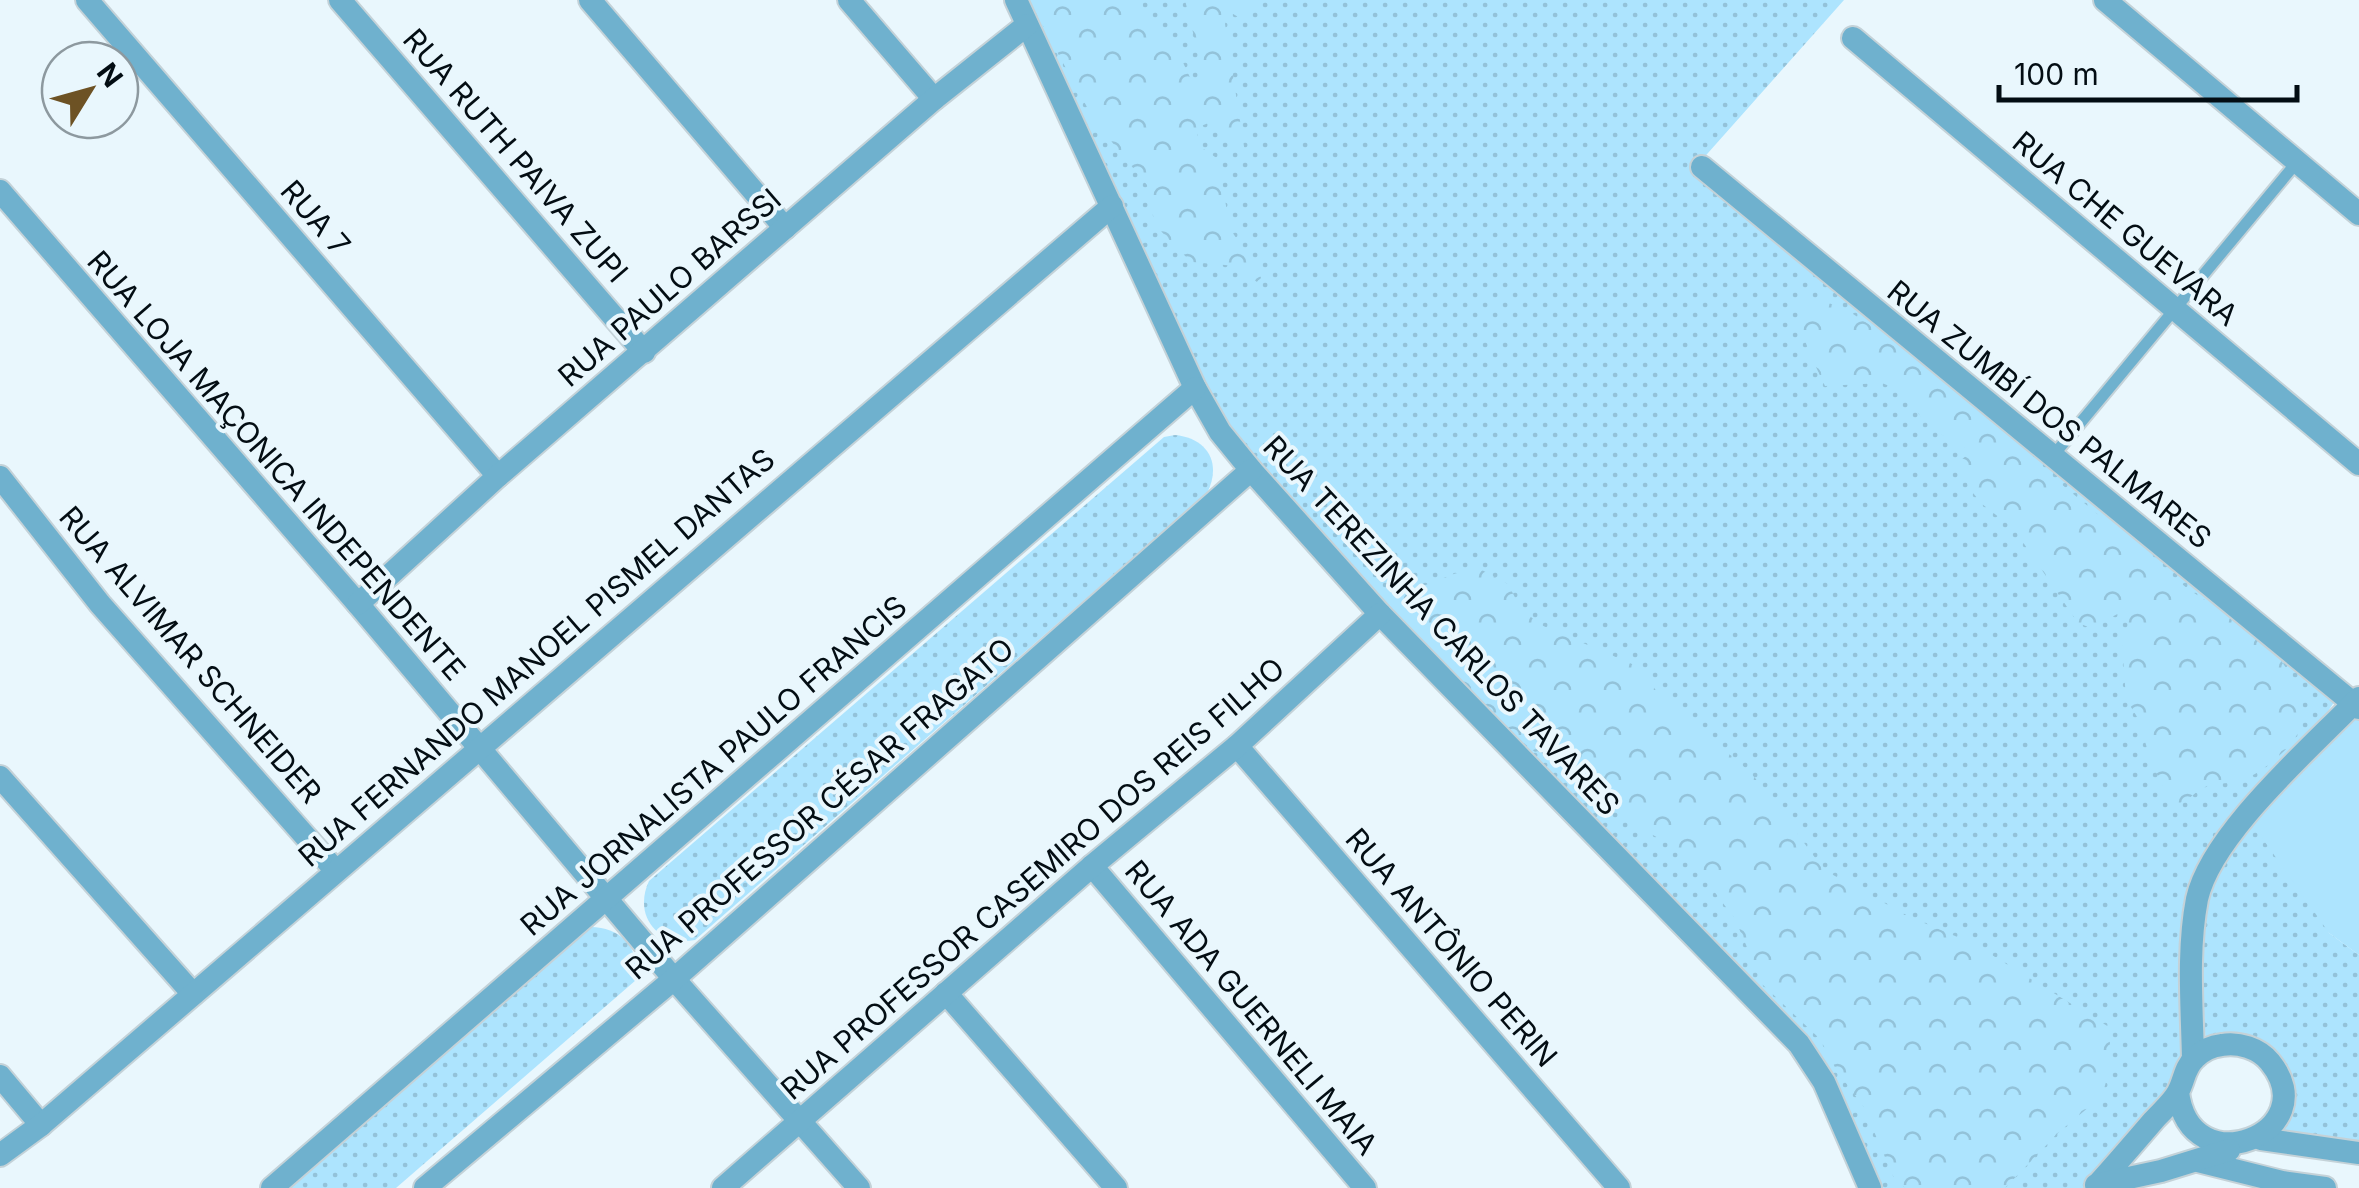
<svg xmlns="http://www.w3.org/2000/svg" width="2359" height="1188" viewBox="0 0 2359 1188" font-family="Inter,sans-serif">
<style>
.grass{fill:url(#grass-dots)}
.forest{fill:url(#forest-crowns)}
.green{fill:#ade4fe}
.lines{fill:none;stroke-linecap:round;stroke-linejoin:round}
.lane-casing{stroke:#c4d2d8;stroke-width:15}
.street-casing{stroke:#c4d2d8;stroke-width:26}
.lane{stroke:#6fb1ce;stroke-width:11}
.street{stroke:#6fb1ce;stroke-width:22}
.labels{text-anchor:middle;stroke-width:8;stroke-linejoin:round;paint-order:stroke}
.street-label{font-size:30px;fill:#030d13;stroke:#e9f7fd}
</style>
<defs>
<pattern id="grass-dots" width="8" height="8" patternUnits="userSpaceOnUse" patternTransform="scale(2.5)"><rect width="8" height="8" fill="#ade4fe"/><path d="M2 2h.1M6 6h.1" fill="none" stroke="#93c2d9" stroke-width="1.8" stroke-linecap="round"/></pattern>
<pattern id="forest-crowns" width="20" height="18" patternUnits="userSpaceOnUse" patternTransform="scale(2.5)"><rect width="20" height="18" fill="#ade4fe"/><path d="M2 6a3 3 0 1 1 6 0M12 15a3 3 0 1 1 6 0" fill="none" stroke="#93c2d9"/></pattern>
</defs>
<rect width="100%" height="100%" fill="#e9f7fd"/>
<g class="grass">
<path d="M 1016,0 L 1844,0 L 1692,171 L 2339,695 L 2289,769 L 2329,933 L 2359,955 L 2359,1152 L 2264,1137 L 2274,1126 L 2270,1062 L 2206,1049 L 2198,905 L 2193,1059 L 2088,1188 L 1870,1188 L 1824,1082 L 1220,432 Z"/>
<path d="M 1175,435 C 1208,438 1222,464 1207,493 L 695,940 C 657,947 633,915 649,881 L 1164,437 Z"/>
<path d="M 591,927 C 622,928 640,948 636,980 L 396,1188 L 291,1188 Z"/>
</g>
<g class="forest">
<path d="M 1029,0 L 1142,0 L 1143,8 L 1169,33 L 1196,90 L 1202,86 L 1202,69 L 1185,0 L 1249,0 L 1249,12 L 1240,18 L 1228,11 L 1225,24 L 1245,153 L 1239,152 L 1216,120 L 1201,126 L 1197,135 L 1202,148 L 1218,159 L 1230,229 L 1259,271 L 1261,278 L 1257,282 L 1236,266 L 1191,262 L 1155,225 L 1147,185 L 1094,120 Z"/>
<path d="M 1817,298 L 1850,312 L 1914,354 L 2060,483 L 2188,589 L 2275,646 L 2274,651 C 2300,686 2320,718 2282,753 C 2268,766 2254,777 2236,782 C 2226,784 2214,782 2205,787 C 2192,793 2187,805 2171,804 L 2150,759 L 2139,720 L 2126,699 L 2122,643 L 2128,625 L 2125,610 L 2091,628 L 2078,623 L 2014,529 L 1982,504 L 1969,488 L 1959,462 L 1968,454 L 1965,448 L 1934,430 L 1894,388 L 1882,383 L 1825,386 C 1814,361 1794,329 1803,301 Z"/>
<path d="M 1480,569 L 1508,584 L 1521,609 L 1541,625 L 1639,667 L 1660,696 L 1686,721 L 1708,741 L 1735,758 L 1761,784 L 1824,870 L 1910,917 L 1974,944 L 2109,1027 L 2111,1064 L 2102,1096 L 2059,1132 L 2005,1188 L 1905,1188 L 1894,1178 L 1863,1106 L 1837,1071 L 1820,1039 L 1763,985 L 1735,919 L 1685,853 L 1644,830 L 1539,755 L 1380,631 L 1366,616 L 1367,605 C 1382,596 1394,594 1411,590 C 1439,582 1448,572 1480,569 Z"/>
</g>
<path class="green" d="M 2359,708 L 2359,955 L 2329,933 L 2246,815 Z"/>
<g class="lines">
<g class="lane-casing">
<path id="lane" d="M 2052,457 L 2297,162"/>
</g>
<g class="street-casing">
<g id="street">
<path d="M 87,0 L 498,476"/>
<path d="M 340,0 L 644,352"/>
<path d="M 590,0 L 785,228"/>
<path d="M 849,0 L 934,99"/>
<path d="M 1016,0 L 1195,388 L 1220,432 L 1251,470 L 1380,614 L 1799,1044 L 1824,1082 L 1870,1188"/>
<path d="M 2105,0 L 2359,214"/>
<path d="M 1853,38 L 2359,464"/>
<path d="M 1702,167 L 2359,708"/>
<path d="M 0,191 L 358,604 L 674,979 L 859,1188"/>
<path d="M 0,477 L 100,604 L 336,871"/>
<path d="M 358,604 L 498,476 L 934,99 L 1027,25"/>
<path d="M 1237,746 L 1619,1188"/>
<path d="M 0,777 L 193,994"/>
<path d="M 1092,866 L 1365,1188"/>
<path d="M 946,993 L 1116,1188"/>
<path d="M 2193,1059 C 2192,1007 2187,951 2197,899 C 2211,834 2312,747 2359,698"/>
<path d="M 0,1076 L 41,1125"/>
<path d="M 2261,1139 L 2359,1153"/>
<path d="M 0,1155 L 41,1125 L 1112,206"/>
<path d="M 2198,1161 L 2282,1182 L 2325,1188"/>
<path d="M 2098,1184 C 2117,1163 2135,1142 2153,1121 C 2161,1112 2173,1102 2178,1092 C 2185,1079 2184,1068 2195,1058 C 2202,1051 2211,1046 2222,1045 C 2238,1042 2259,1048 2270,1062 C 2327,1132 2190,1188 2178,1092"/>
<path d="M 2096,1185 L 2161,1171 L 2229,1150"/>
<path d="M 272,1188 L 1195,388"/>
<path d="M 425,1188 L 674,979 L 1251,470"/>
<path d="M 723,1188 L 1092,866 L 1237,746 L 1380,614"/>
</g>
</g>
<use href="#lane" class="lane"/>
<use href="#street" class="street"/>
</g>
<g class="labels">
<g class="street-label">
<text transform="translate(515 156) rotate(49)" y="10">RUA RUTH PAIVA ZUPI</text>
<text transform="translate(315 218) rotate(49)" y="10">RUA 7</text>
<text transform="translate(2125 229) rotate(40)" y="10">RUA CHE GUEVARA</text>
<text transform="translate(670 288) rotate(-41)" y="10">RUA PAULO BARSSI</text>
<text transform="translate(2049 415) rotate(39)" y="10">RUA ZUMBÍ DOS PALMARES</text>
<text transform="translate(276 466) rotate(49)" y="10">RUA LOJA MAÇONICA INDEPENDENTE</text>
<text transform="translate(1441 626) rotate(47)" y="10">RUA TEREZINHA CARLOS TAVARES</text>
<text transform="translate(190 655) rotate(49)" y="10">RUA ALVIMAR SCHNEIDER</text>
<text transform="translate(537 658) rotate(-41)" y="10">RUA FERNANDO MANOEL PISMEL DANTAS</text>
<text transform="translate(714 766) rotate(-41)" y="10">RUA JORNALISTA PAULO FRANCIS</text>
<text transform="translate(820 809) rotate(-41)" y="10">RUA PROFESSOR CÉSAR FRAGATO</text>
<text transform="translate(1033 879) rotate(-41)" y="10">RUA PROFESSOR CASEMIRO DOS REIS FILHO</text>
<text transform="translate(1451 948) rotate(49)" y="10">RUA ANTÔNIO PERIN</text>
<text transform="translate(1251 1008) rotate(50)" y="10">RUA ADA GUERNELI MAIA</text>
</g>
</g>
<g transform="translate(90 90) rotate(53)"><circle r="48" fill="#e9f7fd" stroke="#8d999f" stroke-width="2.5"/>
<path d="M0-8L18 38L0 25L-18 38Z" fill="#6d5224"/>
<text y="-15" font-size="28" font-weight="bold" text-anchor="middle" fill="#030d13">N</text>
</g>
<path d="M1999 85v15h298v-15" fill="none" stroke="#030d13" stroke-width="5"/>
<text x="2014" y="85" font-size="30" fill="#030d13" stroke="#e9f7fd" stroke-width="8" paint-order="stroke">100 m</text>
</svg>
